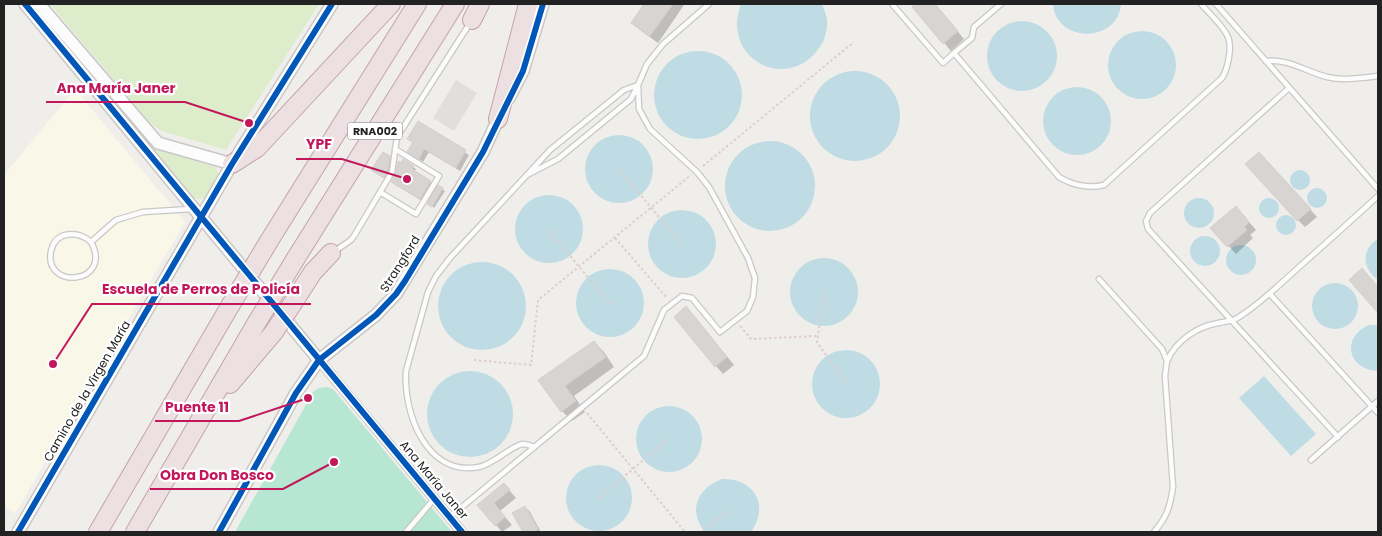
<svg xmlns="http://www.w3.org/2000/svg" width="1382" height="536" viewBox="0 0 1382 536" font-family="Poppins,sans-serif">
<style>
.education{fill:#f8f7e8}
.grass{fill:#ddeccb}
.pitch{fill:#b7e6d2}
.parking{fill:#e0dfde}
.water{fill:#bfdbe3}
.shadow{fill:#0003}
.building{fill:#d7d4d2;stroke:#d3d0cc}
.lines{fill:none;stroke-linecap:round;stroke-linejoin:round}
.service-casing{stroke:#c9c8c7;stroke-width:7}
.minor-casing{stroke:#c9c8c7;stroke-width:11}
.tertiary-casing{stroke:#c9c8c7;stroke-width:14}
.motorway-casing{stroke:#c5a2ac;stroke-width:20}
.path{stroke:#dccecd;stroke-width:2;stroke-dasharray:2.5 2.5;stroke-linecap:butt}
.service{stroke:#fdfcfc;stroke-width:4.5}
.minor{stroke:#fdfcfc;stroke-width:9}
.tertiary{stroke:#fdfcfc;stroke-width:11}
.motorway{stroke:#ece0e2;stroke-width:18}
.motorway-bridge-casing{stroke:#c5a2ac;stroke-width:20;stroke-linecap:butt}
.motorway-bridge{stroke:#ece0e2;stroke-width:18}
.cycleway-casing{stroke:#fff;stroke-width:9}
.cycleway{stroke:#0057b8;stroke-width:6}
.labels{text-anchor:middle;stroke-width:4.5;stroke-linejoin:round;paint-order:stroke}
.shield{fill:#fff;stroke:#646464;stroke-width:1}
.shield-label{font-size:11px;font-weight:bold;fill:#222}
.street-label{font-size:12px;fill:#222;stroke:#fff}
.leader{fill:none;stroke:#c2185b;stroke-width:2}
.callout-dot{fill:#c2185b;stroke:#fff;stroke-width:2}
.callout-label{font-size:14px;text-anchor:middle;font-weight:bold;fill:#c2185b;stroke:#fff;stroke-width:4.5;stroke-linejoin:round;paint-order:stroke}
</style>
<rect width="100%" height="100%" fill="#f0eeeb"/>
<path class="education" d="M 75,89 L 185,222 L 15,514 L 4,505 L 4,175 Z"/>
<g class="grass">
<path d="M 50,4 L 319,4 L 226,150 L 162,131 L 151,124 Z"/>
<path d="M 148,144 L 163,151 L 215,167 L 220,176 L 207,196 L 201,199 L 194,198 L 187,193 Z"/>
</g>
<path class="pitch" d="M 326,387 L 333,389 L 452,532 L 235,532 L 313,392 L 319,388 Z"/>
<path class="parking" d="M 456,80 L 477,93 L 454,131 L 433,118 Z"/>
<g class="water">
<path d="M 741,4 L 822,4 C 824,9 826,14 827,19 C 828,28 825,41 819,48 C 787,94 720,58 741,4 Z"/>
<path d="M 1053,4 L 1121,4 C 1118,43 1056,44 1053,4 Z"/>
<circle cx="1022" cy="56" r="35"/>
<circle cx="1142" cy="65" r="34"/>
<circle cx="698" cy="95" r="44"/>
<circle cx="855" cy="116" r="45"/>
<circle cx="1077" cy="121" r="34"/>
<circle cx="619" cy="169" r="34"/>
<circle cx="770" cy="186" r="45"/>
<circle cx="1300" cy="180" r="10"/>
<circle cx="1317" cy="198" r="10"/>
<circle cx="549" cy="229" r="34"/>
<circle cx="1269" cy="208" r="10"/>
<circle cx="1199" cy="213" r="15"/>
<circle cx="682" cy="244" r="34"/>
<circle cx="1286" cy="225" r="10"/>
<circle cx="1205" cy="251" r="15"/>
<path d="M 1378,239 L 1378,280 C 1362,269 1361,249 1378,239 Z"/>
<circle cx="1241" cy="260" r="15"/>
<circle cx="824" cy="292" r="34"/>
<circle cx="482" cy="306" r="44"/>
<circle cx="610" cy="303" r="34"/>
<circle cx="1335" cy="306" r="23"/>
<path d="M 1369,325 L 1378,325 L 1378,371 L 1377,371 C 1347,369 1341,337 1369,325 Z"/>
<circle cx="846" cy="384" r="34"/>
<circle cx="470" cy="414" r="43"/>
<path d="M 1264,376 L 1316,434 L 1291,456 L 1239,398 Z"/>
<circle cx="669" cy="439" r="33"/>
<circle cx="599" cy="498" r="33"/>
<path d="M 722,479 C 754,478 770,505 751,532 L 705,532 C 687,510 698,488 722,479 Z"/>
</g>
<g class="shadow">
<path d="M 645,4 L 682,4 L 684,5 L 658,43 L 640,30 L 632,23 Z"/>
<path d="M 918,4 L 935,4 L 964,39 L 951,51 L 914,8 Z"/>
<path d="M 419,123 L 469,155 L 460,171 L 429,152 L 423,162 L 409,152 L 414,144 L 409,139 Z"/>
<path d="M 389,157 L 392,159 L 390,173 L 386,179 L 375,172 Z"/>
<path d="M 403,160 L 416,169 L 414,172 L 433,184 L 422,201 L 394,184 Z"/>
<path d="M 1266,160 L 1317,217 L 1305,227 L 1298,220 Z"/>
<path d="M 439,187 L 445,191 L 434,208 L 431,205 Z"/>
<path d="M 1243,215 L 1256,230 L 1250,235 L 1253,238 L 1236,254 L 1212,228 Z"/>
<path d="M 693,315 L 734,365 L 723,374 L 716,366 Z"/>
<path d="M 594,342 L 604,352 L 614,367 L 574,396 L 585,412 L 572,421 L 562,411 L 540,380 Z"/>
<path d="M 504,484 L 516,498 L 500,511 L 512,525 L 502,532 L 479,505 Z"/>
<path d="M 525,507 L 530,512 L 541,532 L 525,532 L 514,513 Z"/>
</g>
<g class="building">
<path d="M 644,4 L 673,4 L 650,36 L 631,23 Z"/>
<path d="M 916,4 L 935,4 L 958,31 L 943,44 L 912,7 Z"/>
<path d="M 418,121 L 466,150 L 456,168 L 424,149 L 419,159 L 407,152 L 413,142 L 407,139 Z"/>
<path d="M 383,152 L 390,156 L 388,171 L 384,178 L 371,170 Z"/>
<path d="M 1259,152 L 1311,209 L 1297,221 L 1245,164 Z"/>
<path d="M 403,159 L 414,166 L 412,169 L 431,181 L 420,199 L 391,182 L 396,173 L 398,161 L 401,163 Z"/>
<path d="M 438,185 L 443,188 L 432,207 L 427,204 Z"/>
<path d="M 1236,206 L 1249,222 L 1244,227 L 1247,230 L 1227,247 L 1210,228 Z"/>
<path d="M 1362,268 L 1378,287 L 1378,313 L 1349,280 Z"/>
<path d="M 686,306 L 727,357 L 715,367 L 674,317 Z"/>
<path d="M 594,341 L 606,357 L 565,386 L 576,401 L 561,412 L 538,380 Z"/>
<path d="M 504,483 L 510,490 L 494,503 L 505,517 L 495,526 L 477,505 Z"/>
<path d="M 525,506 L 538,529 L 533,532 L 523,532 L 512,513 Z"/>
</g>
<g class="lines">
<g class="service-casing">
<g id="service">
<path d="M 892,4 L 943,63 L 954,53 L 1059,177 C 1072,185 1089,189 1104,185 L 1222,78 C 1228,68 1233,46 1227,35 C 1222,25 1209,13 1201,4"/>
<path d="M 1216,4 L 1378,189"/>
<path d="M 954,53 L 972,38 L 974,27 L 1001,4"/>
<path d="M 1266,61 C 1291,59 1304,71 1327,77 C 1343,81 1362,78 1378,76"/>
<path d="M 1289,88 L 1150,213 L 1146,221 L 1148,229 L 1338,437"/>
<path d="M 527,175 L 558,159 L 631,99 L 637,87"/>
<path d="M 380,192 L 416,214 L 439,176 L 395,149"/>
<path d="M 91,242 C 114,284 43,291 51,251 C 55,231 78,230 91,242 L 116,220 L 143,212 L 191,209"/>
<path d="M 335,251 L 351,240 L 354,236 L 392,172 L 397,137 L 470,23"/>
<path d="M 1099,279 L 1162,349 L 1167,361 L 1165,376 L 1173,487 C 1170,507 1167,517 1154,532"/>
<path d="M 1270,294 L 1378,413"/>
<path d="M 1167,361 C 1176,341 1196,327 1218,323 C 1226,321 1232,322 1239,317 C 1261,303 1279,285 1298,268 C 1325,244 1352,220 1378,196"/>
<path d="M 534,447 C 531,446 527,444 523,444 C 512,445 494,464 479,467 C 426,477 403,412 406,371 L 428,292 L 436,276 L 450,258 L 550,150 L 624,90 L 638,85"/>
<path d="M 1311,460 L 1378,401"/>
<path d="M 450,517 L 644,356 L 664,310 L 682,296 L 692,298 L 720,332 L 747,311 L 753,297 L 755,278 L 748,258 L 709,187 L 697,172 L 650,129 L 639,109 L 638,85 L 647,64 L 663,44 L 709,4"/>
<path d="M 406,532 L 434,499"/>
</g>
</g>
<g class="minor-casing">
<path id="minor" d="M 319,360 L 462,532"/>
</g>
<g class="tertiary-casing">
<g id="tertiary">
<path d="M 25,4 L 319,360"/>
<path d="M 39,4 L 158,143 L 232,164"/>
<path d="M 509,98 L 523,71 L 543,4"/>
<path d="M 18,532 L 232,164 L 332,4"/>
<path d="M 219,532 L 296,393 L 319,360 L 376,315 L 396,294 L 483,152 L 500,115"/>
</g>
</g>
<g class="motorway-casing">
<g id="motorway">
<path d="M 472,20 L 480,4"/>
<path d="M 498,119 L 528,4"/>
<path d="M 232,164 L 257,148 L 391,4"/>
<path d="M 269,241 L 417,4"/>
<path d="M 296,258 L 455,4"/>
<path d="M 291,306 L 313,272 L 331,253"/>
<path d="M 230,384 L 274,332"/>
<path d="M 98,532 L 230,306"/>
<path d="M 135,532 L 257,322"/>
</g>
</g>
<g class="path">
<path d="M 703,166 L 854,42"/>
<path d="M 619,169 L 682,245"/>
<path d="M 548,229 L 610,304"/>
<path d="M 615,238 L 667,298"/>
<path d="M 824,291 L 817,342 L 846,384"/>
<path d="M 740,326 L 751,339 L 817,336"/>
<path d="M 474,360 L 531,365 L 538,300 L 691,175"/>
<path d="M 587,413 L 685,532"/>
<path d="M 599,498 L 668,439"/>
<path d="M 702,532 L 727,511"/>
</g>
<use href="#service" class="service"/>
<use href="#minor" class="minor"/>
<use href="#tertiary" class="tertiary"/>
<use href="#motorway" class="motorway"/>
<g class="motorway-bridge-casing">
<g id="motorway-bridge">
<path d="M 230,306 L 269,241"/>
<path d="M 257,322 L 296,258"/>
<path d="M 274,332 L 291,306"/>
</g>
</g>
<use href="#motorway-bridge" class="motorway-bridge"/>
<g class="cycleway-casing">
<g id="cycleway">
<path d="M 25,4 L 462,532"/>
<path d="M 18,532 L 232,164 L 332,4"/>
<path d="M 219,532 L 296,393 L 319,360 L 376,315 L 396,294 L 405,281 L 483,152 L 523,71 L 543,4"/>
</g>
</g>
<use href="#cycleway" class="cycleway"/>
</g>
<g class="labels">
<rect class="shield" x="347.5" y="122.5" width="55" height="17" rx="4"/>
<g class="shield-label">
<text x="375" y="135">RNA002</text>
</g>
<g class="street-label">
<text transform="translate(400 264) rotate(-58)" y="4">Strangford</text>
<text transform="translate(87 391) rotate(-60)" y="4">Camino de la Virgen María</text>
<text transform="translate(434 480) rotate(50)" y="4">Ana María Janer</text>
</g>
</g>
<path class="leader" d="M249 123L185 102H46M407 179L342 159H296M53 364L92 304H311M308 398L239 421H155M334 462L283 489H150"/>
<g class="callout-dot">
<circle cx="249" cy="123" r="5"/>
<circle cx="407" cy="179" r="5"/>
<circle cx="53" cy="364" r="5"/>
<circle cx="308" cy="398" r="5"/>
<circle cx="334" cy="462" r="5"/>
</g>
<g class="callout-label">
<text x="116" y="93">Ana María Janer</text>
<text x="319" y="149">YPF</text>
<text x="201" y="294">Escuela de Perros de Policía</text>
<text x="197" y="412">Puente 11</text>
<text x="217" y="480">Obra Don Bosco</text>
</g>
<rect width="1382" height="536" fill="none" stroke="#222222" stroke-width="10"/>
</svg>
